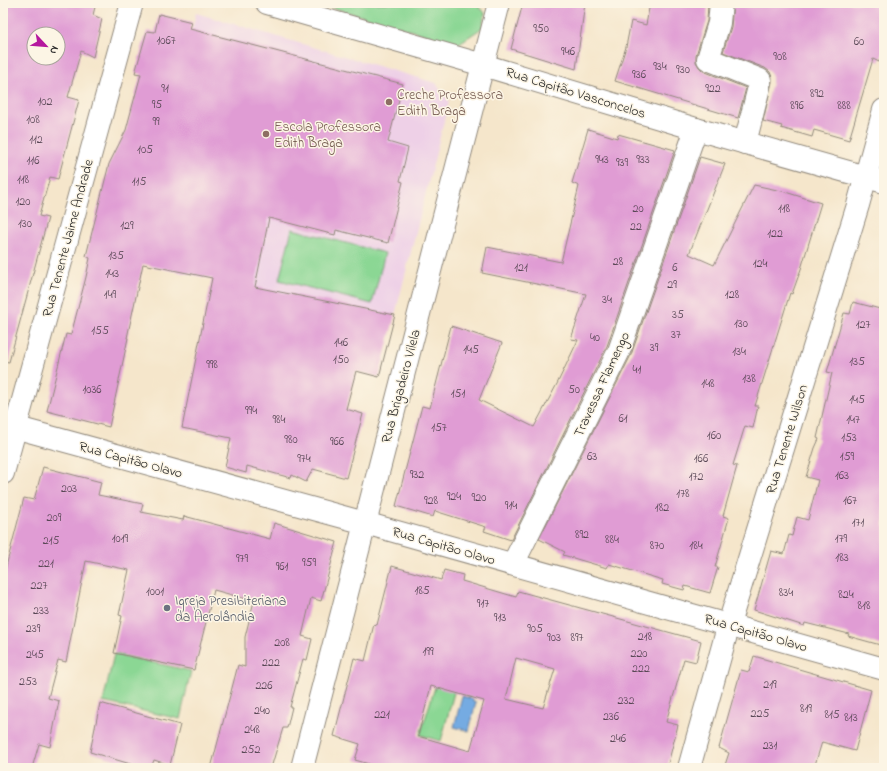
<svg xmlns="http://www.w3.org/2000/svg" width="887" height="771" viewBox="0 0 887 771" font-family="'Indie Flower',sans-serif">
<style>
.built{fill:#eed0e7}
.green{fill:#8bd794;stroke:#5b8160}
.water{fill:#74abe2;stroke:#506b86}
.building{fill:#e09cd4;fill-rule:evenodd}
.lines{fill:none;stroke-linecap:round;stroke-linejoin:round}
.minor-casing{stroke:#90887b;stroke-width:24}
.minor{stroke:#fff;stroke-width:22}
.education-dot{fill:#8d6e63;stroke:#fcf5e5;stroke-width:1.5}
.worship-dot{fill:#6b7280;stroke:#fcf5e5;stroke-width:1.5}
.labels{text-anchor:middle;stroke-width:3;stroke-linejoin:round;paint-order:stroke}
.number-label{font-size:12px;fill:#584755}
.street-label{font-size:14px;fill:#2b2b2b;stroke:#fcf5e5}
.education-label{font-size:14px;fill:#785e54;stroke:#fcf5e5;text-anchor:start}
.worship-label{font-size:14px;fill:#5b616d;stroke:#fcf5e5;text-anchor:start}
</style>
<rect width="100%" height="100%" fill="#fcf5e5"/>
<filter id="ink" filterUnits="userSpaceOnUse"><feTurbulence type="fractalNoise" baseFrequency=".025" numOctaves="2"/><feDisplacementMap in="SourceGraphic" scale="8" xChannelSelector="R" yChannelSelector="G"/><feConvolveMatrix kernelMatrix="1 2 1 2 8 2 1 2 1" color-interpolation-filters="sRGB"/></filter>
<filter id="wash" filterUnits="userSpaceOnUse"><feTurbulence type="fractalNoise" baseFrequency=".012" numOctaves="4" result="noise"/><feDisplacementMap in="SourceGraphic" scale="16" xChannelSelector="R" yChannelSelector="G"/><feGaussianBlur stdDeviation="0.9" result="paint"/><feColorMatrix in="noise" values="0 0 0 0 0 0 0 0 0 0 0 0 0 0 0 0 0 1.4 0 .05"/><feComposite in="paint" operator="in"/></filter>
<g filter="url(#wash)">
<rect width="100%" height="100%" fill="#f5e6cb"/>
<path class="built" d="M 196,13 L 436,83 L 449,101 L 395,315 L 152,267 L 192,87 L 179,84 Z"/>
<g class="green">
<path d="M 321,3 L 476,3 L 485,13 L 482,28 L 458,44 L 323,5 Z"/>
<path d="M 292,229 L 385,253 L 372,304 L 279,280 Z"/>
<path d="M 114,654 L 191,671 L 180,719 L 103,702 Z"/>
<path d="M 436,684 L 455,689 L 441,741 L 420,735 Z"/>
</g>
<path class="water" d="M 462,696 L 473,699 L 473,701 L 476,702 L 469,731 L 454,727 Z"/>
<g id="blocks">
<g class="building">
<path d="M 8,3 L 96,3 L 93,15 L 102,19 L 93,57 L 81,51 L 68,97 L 79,100 L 58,179 L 50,177 L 39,216 L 48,218 L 9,362 L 3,361 L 3,8 ZM 34,34 L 58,34 L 58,58 L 34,58 Z"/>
<path d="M 523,3 L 585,3 L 576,69 L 511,49 Z"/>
<path d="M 650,3 L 674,6 L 675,3 L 708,3 L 707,21 L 696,55 L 696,62 L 699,67 L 703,71 L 746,88 L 738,118 L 615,81 L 626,47 L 631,21 L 646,25 Z"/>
<path d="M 733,3 L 884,3 L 884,51 L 879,62 L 873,59 L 849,140 L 814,130 L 812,137 L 781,128 L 782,126 L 763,121 L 772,82 L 772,77 L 770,72 L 765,68 L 723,52 L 731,27 Z"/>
<path d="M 159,14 L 192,22 L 190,29 L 403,84 L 388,142 L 408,148 L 400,181 L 403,182 L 388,243 L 336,230 L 335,235 L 269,218 L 255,287 L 395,315 L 379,377 L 356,371 L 346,409 L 363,414 L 346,478 L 313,469 L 306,482 L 292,475 L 291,478 L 247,466 L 246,473 L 225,467 L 231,438 L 182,428 L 212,278 L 143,264 L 127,338 L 128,338 L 109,427 L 47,411 L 66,334 L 71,335 L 86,277 L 90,258 L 86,256 L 109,164 L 126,130 L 141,74 L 135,73 L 147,31 L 155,32 Z"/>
<path d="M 588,129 L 617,138 L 618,134 L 675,150 L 607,346 L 511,540 L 484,531 L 486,527 L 435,511 L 433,517 L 396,506 L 422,406 L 430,408 L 451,326 L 502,343 L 479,400 L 534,427 L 557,384 L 578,340 L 571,339 L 586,294 L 482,273 L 487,247 L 561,262 L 579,186 L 572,183 Z"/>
<path d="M 700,157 L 725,164 L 689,254 L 714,265 L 754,185 L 782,191 L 821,203 L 801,269 L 792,294 L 790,293 L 755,406 L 758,406 L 753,428 L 745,426 L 733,465 L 737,466 L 723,516 L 729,518 L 715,567 L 718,567 L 710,593 L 685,586 L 684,590 L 662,584 L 663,580 L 609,564 L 607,568 L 563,555 L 565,552 L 539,539 L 631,355 Z"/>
<path d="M 853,302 L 884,310 L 884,646 L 848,636 L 849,634 L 805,623 L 804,626 L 754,610 L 771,551 L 784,554 L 789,535 L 792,536 L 797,517 L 808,520 L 818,480 L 806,477 L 815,448 L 819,439 L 817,438 L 832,373 L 827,372 L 844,313 L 850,314 Z"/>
<path d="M 43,467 L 101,482 L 98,495 L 143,504 L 141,512 L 183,520 L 184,516 L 270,539 L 274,523 L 337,542 L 321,601 L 311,598 L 302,636 L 312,639 L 307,660 L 303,659 L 290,707 L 292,707 L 287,728 L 283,728 L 271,768 L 211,768 L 238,665 L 245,667 L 245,637 L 254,601 L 214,590 L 194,670 L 114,653 L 122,616 L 119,615 L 129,570 L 86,561 L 66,662 L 58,660 L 48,698 L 59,701 L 50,747 L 39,744 L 32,768 L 3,768 L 3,578 L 24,498 L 34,500 Z"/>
<path d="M 392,566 L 441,580 L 444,570 L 463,575 L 462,581 L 516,597 L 518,591 L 701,641 L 696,662 L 684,659 L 666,722 L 678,725 L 667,768 L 383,768 L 355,760 L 360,744 L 334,736 L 354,658 L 365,661 L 374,624 L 377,625 ZM 516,658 L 555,669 L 543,708 L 506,699 ZM 431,686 L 484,701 L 470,751 L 418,736 Z"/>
<path d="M 754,656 L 871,690 L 855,751 L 822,742 L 814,768 L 724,768 L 729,753 L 719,748 L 741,670 L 749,672 Z"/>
<path d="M 100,703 L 180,725 L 170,765 L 154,760 L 151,768 L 144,768 L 90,752 Z"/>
</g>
</g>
</g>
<g filter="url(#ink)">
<use href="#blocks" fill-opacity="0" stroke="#90887b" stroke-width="1"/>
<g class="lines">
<g class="minor-casing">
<g id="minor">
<path d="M 267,3 L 483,65 L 696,129 L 884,182"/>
<path d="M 721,3 L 719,23 L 708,59 L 760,80 L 758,91 L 745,143"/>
<path d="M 3,424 L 365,523 L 884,669"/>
<path d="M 3,473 L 132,3"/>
<path d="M 513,564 L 619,351 L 696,129"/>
<path d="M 302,768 L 499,3"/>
<path d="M 689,768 L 729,624 L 858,205 L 884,110"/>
</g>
</g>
<use href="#minor" class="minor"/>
</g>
</g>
<g class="education-dot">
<circle cx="389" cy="102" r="4"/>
<circle cx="266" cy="134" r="4"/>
</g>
<circle class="worship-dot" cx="167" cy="608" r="4"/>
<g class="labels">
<g class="number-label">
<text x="541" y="32">950</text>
<text x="166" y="44">1067</text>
<text x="859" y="45">60</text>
<text x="568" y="55">946</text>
<text x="780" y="60">908</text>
<text x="660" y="70">934</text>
<text x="683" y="73">930</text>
<text x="639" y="78">936</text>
<text x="165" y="92">91</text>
<text x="713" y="92">922</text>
<text x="817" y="97">892</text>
<text x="45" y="105">102</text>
<text x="157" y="108">95</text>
<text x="797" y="109">896</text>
<text x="844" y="109">888</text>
<text x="33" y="123">108</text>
<text x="156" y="125">99</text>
<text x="36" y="143">112</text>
<text x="145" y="153">105</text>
<text x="602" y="163">943</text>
<text x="643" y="163">933</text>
<text x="33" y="164">116</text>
<text x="622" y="166">939</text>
<text x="23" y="183">118</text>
<text x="139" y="185">115</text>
<text x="23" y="205">120</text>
<text x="638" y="212">20</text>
<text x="784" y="212">118</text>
<text x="25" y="227">130</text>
<text x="127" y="229">129</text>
<text x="636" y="230">22</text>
<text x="775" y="237">122</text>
<text x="116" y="259">135</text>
<text x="618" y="265">28</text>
<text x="760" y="267">124</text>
<text x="521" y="271">121</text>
<text x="675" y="271">6</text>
<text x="112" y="277">143</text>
<text x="672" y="288">29</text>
<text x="110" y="298">149</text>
<text x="732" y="298">128</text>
<text x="607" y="303">34</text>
<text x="678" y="318">35</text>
<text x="741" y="327">130</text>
<text x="863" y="328">127</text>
<text x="100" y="334">155</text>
<text x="676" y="338">37</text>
<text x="595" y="341">40</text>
<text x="341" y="346">146</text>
<text x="654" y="351">39</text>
<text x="471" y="353">145</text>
<text x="739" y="355">134</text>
<text x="341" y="363">150</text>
<text x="857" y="365">135</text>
<text x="212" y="368">998</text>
<text x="637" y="373">41</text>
<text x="749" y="382">138</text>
<text x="708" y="387">148</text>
<text x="92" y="393">1036</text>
<text x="574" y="393">50</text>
<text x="458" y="397">151</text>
<text x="857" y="403">145</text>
<text x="251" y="414">994</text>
<text x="623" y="422">61</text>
<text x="279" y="423">984</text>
<text x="853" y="423">147</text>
<text x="439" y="431">157</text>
<text x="714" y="439">160</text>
<text x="849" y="441">153</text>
<text x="291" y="443">980</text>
<text x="337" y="445">966</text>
<text x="592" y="460">63</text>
<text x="847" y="460">159</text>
<text x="304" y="462">974</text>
<text x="701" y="462">166</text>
<text x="417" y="478">932</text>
<text x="842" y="479">163</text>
<text x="696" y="480">172</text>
<text x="69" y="492">203</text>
<text x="683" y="497">178</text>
<text x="454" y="500">924</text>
<text x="479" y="501">920</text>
<text x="431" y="504">928</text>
<text x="850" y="504">167</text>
<text x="511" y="509">914</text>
<text x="662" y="511">182</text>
<text x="54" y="521">209</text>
<text x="858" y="526">171</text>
<text x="582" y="538">892</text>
<text x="120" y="542">1019</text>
<text x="841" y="542">179</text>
<text x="612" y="543">884</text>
<text x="51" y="544">215</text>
<text x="657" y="549">870</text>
<text x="696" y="549">184</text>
<text x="842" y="561">183</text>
<text x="242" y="562">979</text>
<text x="309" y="566">959</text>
<text x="46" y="567">221</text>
<text x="282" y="570">961</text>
<text x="39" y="589">227</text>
<text x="422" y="594">185</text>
<text x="155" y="595">1001</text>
<text x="786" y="596">834</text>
<text x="846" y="598">824</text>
<text x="483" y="607">917</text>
<text x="864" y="609">818</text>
<text x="41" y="614">233</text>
<text x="500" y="621">913</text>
<text x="33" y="632">239</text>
<text x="535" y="632">905</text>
<text x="645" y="640">218</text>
<text x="554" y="641">903</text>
<text x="577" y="641">897</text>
<text x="282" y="646">208</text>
<text x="428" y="655">199</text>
<text x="639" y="657">220</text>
<text x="35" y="658">245</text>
<text x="271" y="666">222</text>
<text x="641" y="672">222</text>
<text x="28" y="685">253</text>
<text x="770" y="688">219</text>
<text x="264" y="689">226</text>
<text x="626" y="704">232</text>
<text x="806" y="712">819</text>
<text x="262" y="714">240</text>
<text x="760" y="717">225</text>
<text x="382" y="718">221</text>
<text x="832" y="718">815</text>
<text x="611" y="720">236</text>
<text x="851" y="721">813</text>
<text x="252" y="733">248</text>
<text x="618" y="742">246</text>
<text x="770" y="749">231</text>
<text x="251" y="753">252</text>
</g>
<g class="street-label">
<text transform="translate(576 92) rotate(17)" y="5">Rua Capitão Vasconcelos</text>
<text transform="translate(67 238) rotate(-75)" y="5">Rua Tenente Jaime Andrade</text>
<text transform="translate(601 384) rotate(-65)" y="5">Travessa Flamengo</text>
<text transform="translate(400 386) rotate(-75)" y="5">Rua Brigadeiro Vilela</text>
<text transform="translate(786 439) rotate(-73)" y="5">Rua Tenente Wilson</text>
<text transform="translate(131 459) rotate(15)" y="5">Rua Capitão Olavo</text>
<text transform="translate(444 545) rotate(16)" y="5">Rua Capitão Olavo</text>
<text transform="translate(756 632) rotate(16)" y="5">Rua Capitão Olavo</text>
</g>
<g class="education-label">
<text x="397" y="99">Creche Professora<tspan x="397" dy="16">Edith Braga</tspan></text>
<text x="274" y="131">Escola Professora<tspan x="274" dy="16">Edith Braga</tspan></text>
</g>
<g class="worship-label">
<text x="175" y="605">Igreja Presibiteriana<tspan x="175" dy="16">da Aerolândia</tspan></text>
</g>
</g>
<rect width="887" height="771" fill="none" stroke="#fcf5e5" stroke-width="16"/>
<g transform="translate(46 46) rotate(116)"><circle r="19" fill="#fcf5e5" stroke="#a8a49b"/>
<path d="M0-3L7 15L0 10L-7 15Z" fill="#b5179e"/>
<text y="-6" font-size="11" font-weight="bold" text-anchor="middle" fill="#2b2b2b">N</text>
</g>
</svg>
